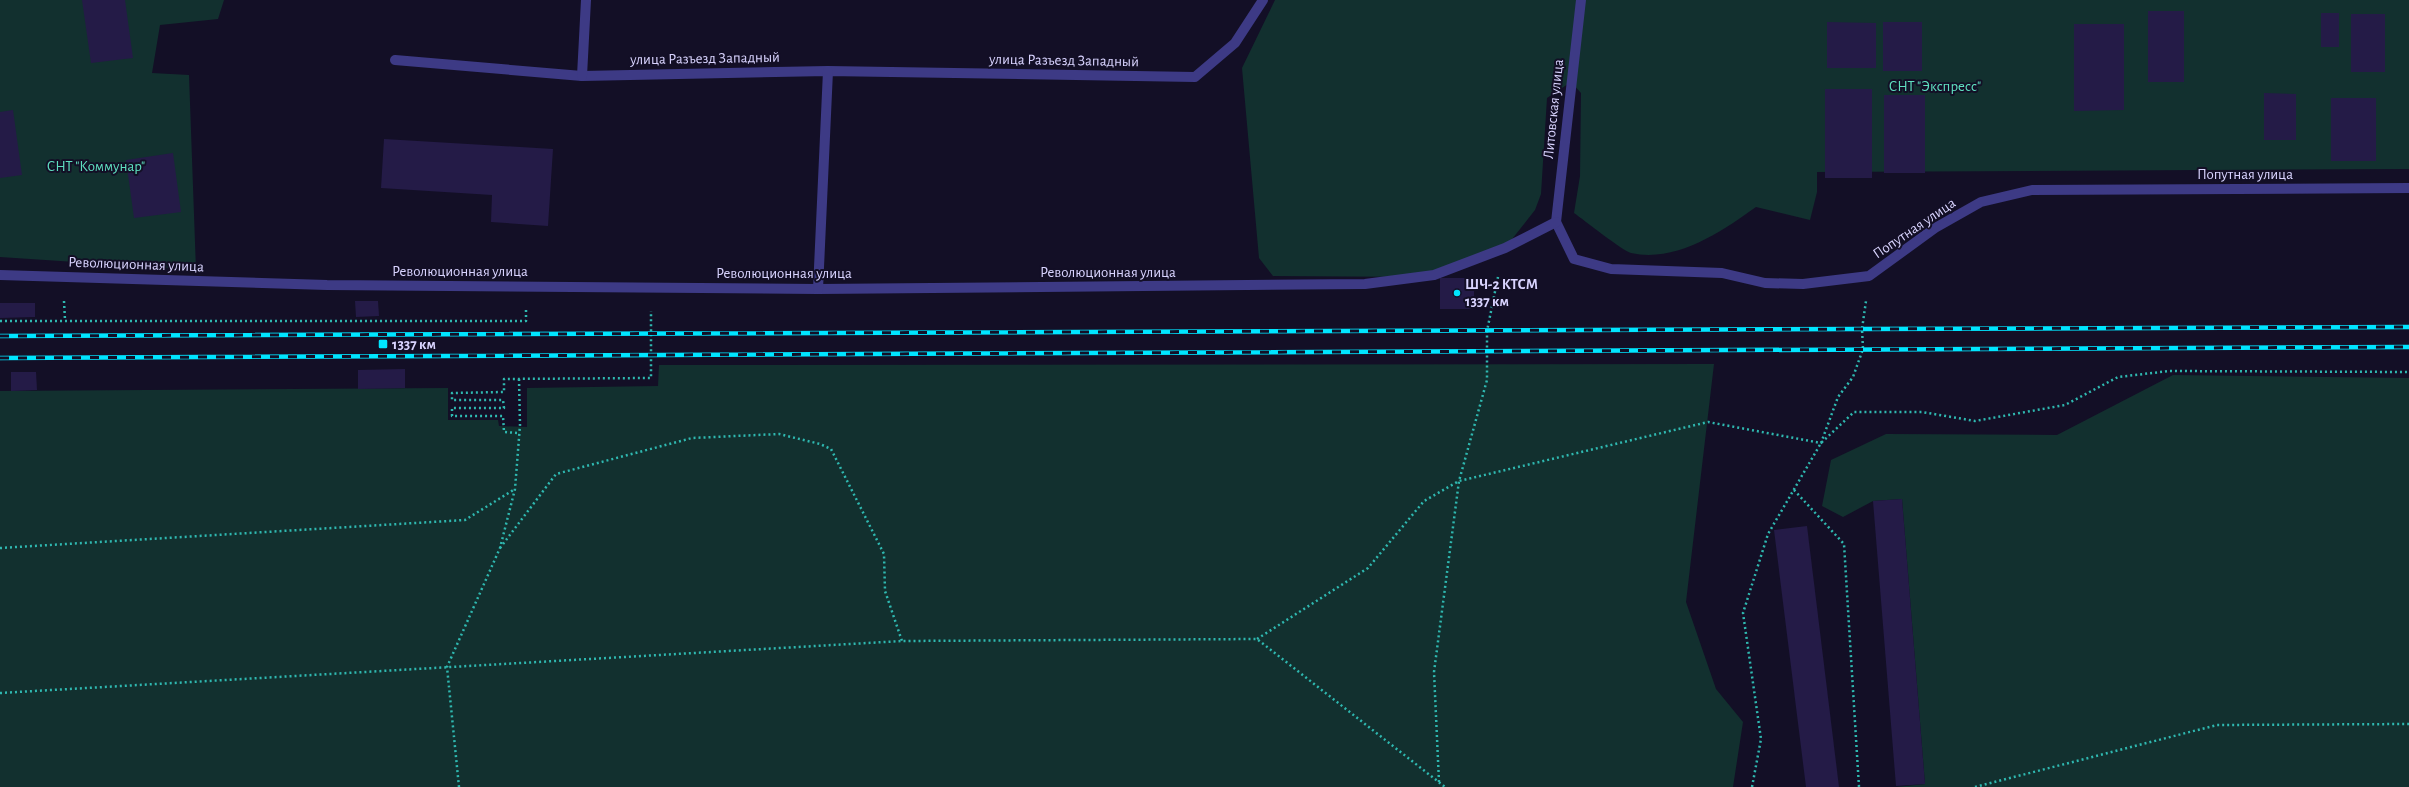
<svg xmlns="http://www.w3.org/2000/svg" width="2409" height="787" viewBox="0 0 2409 787" font-family="'Alegreya Sans',sans-serif">
<style>
.green{fill:#12302f}
.building{fill:#241b47}
.lines{fill:none;stroke-linecap:round;stroke-linejoin:round}
.path{stroke:#2fb8b0;stroke-width:2.5;stroke-dasharray:2 3;stroke-linecap:butt}
.minor{stroke:#3d3a85;stroke-width:10}
.rail-casing{stroke:#00e5ff;stroke-width:4.5}
.rail{stroke:#130f26;stroke-width:3;stroke-dasharray:9;stroke-linecap:butt}
.poi-dot{fill:#00e5ff;stroke:#130f26;stroke-width:1.5}
.labels{text-anchor:middle;stroke-width:4;stroke-linejoin:round;paint-order:stroke}
.street-label{font-size:15px;fill:#d9d4ff;stroke:#130f26}
.park-label{font-size:15px;fill:#5fe0c0;stroke:#130f26}
.poi-label{font-size:15px;font-weight:bold;fill:#d9d4ff;stroke:#130f26;text-anchor:start}
</style>
<rect width="100%" height="100%" fill="#130f26"/>
<g class="green">
<path d="M 0,0 L 224,0 L 218,19 L 160,25 L 152,73 L 189,75 L 196,270 L 0,257 Z"/>
<path d="M 1275,0 L 2409,0 L 2409,169 L 1817,172 L 1817,192 L 1810,220 L 1756,207 C 1721,232 1676,263 1631,253 C 1623,251 1584,220 1574,213 L 1580,176 L 1581,93 L 1571,82 L 1547,98 L 1541,194 L 1535,210 L 1505,248 L 1423,277 L 1273,276 L 1259,258 L 1242,68 Z"/>
<path d="M 1714,364 L 1686,602 L 1716,689 L 1743,722 L 1733,787 L 0,787 L 0,391 L 448,388 L 448,420 L 498,420 L 499,426 L 527,427 L 527,388 L 658,386 L 659,365 Z"/>
<path d="M 2173,375 L 2409,378 L 2409,787 L 1896,787 L 1925,784 L 1902,499 L 1873,501 L 1843,517 L 1822,506 L 1831,460 L 1886,434 L 2057,435 Z"/>
</g>
<g class="building">
<path d="M 82,0 L 125,0 L 133,58 L 91,63 Z"/>
<rect x="2148" y="11" width="36" height="71"/>
<rect x="2321" y="13" width="18" height="34"/>
<rect x="2351" y="14" width="34" height="58"/>
<path d="M 1827,22 L 1876,23 L 1876,68 L 1827,68 Z"/>
<rect x="1883" y="22" width="39" height="49"/>
<path d="M 2074,24 L 2124,24 L 2124,110 L 2074,111 Z"/>
<rect x="1825" y="89" width="47" height="89"/>
<path d="M 2264,93 L 2296,94 L 2296,140 L 2264,140 Z"/>
<rect x="1884" y="95" width="41" height="78"/>
<rect x="2331" y="98" width="45" height="63"/>
<path d="M 13,110 L 22,175 L 0,178 L 0,112 Z"/>
<path d="M 384,139 L 553,149 L 548,226 L 491,222 L 492,195 L 381,188 Z"/>
<path d="M 173,153 L 181,212 L 134,218 L 126,160 Z"/>
<rect x="1440" y="278" width="34" height="31"/>
<path d="M 355,301 L 378,301 L 379,316 L 356,317 Z"/>
<path d="M 0,303 L 35,303 L 35,317 L 0,318 Z"/>
<path d="M 405,369 L 405,388 L 358,389 L 358,370 Z"/>
<path d="M 11,372 L 36,372 L 37,390 L 11,391 Z"/>
<path d="M 1902,499 L 1925,784 L 1896,786 L 1873,501 Z"/>
<path d="M 1807,526 L 1839,787 L 1806,787 L 1774,530 Z"/>
</g>
<g class="lines">
<g class="path">
<path d="M 64,301 L 65,320"/>
<path d="M 0,321 L 526,321 L 526,310"/>
<path d="M 517,433 L 504,432 L 503,416 L 452,416 L 452,408 L 504,408 L 503,400 L 452,400 L 452,393 L 504,392 L 504,379 L 651,378 L 651,311"/>
<path d="M 1794,490 L 1844,544 L 1859,787"/>
<path d="M 0,548 L 465,520 L 515,489"/>
<path d="M 500,548 L 556,474 L 692,438 L 779,434 L 820,444 L 831,449 L 884,554 L 885,591 L 902,641"/>
<path d="M 1257,639 L 1368,568 L 1424,501 L 1459,481 L 1708,422 L 1821,443 L 1838,397 L 1853,377 L 1863,349 L 1862,329 L 1866,301"/>
<path d="M 0,693 L 902,641 L 1257,639 L 1445,787"/>
<path d="M 1439,782 L 1434,672 L 1459,481 L 1487,380 L 1487,331 L 1498,277"/>
<path d="M 459,787 L 447,667 L 500,548 L 515,489 L 520,425 L 519,379"/>
<path d="M 1752,787 L 1761,739 L 1743,613 L 1768,534 L 1821,443 L 1854,412 L 1922,412 L 1975,421 L 2065,405 L 2118,377 L 2169,371 L 2409,372"/>
<path d="M 1975,787 L 2217,725 L 2409,724"/>
</g>
<g class="minor">
<path d="M 395,60 L 582,76 L 828,71 L 1195,77 L 1235,43 L 1263,0"/>
<path d="M 582,76 L 586,0"/>
<path d="M 1556,222 L 1574,259 L 1611,269 L 1722,273 L 1765,283 L 1803,284 L 1869,276 L 1935,228 L 1981,202 L 2032,190 L 2409,188"/>
<path d="M 1556,222 L 1581,0"/>
<path d="M 0,275 L 327,285 L 818,289 L 1365,284 L 1434,275 L 1505,248 L 1556,222"/>
<path d="M 818,289 L 828,71"/>
</g>
<g class="rail-casing">
<g id="rail">
<path d="M 0,336 L 2409,327"/>
<path d="M 0,358 L 2409,347"/>
</g>
</g>
<use href="#rail" class="rail"/>
</g>
<g class="poi-dot">
<circle cx="1457" cy="293" r="4"/>
<rect x="378" y="339" width="10" height="10" rx="2"/>
</g>
<g class="labels">
<g class="street-label">
<text transform="translate(705 58) rotate(-1)" y="5">улица Разъезд Западный</text>
<text transform="translate(1064 60) rotate(1)" y="5">улица Разъезд Западный</text>
<text transform="translate(1553 109) rotate(-84)" y="5">Литовская улица</text>
<text x="2245" y="179">Попутная улица</text>
<text transform="translate(1914 228) rotate(-34)" y="5">Попутная улица</text>
<text transform="translate(136 264) rotate(2)" y="5">Революционная улица</text>
<text x="460" y="276">Революционная улица</text>
<text x="1108" y="277">Революционная улица</text>
<text x="784" y="278">Революционная улица</text>
</g>
<g class="park-label">
<text x="1935" y="91">СНТ "Экспресс"</text>
<text x="96" y="171">СНТ "Коммунар"</text>
</g>
<g class="poi-label">
<text x="1465" y="289">ШЧ-2 КТСМ<tspan x="1465" dy="17">1337 км</tspan></text>
<text x="392" y="349">1337 км</text>
</g>
</g>
</svg>
